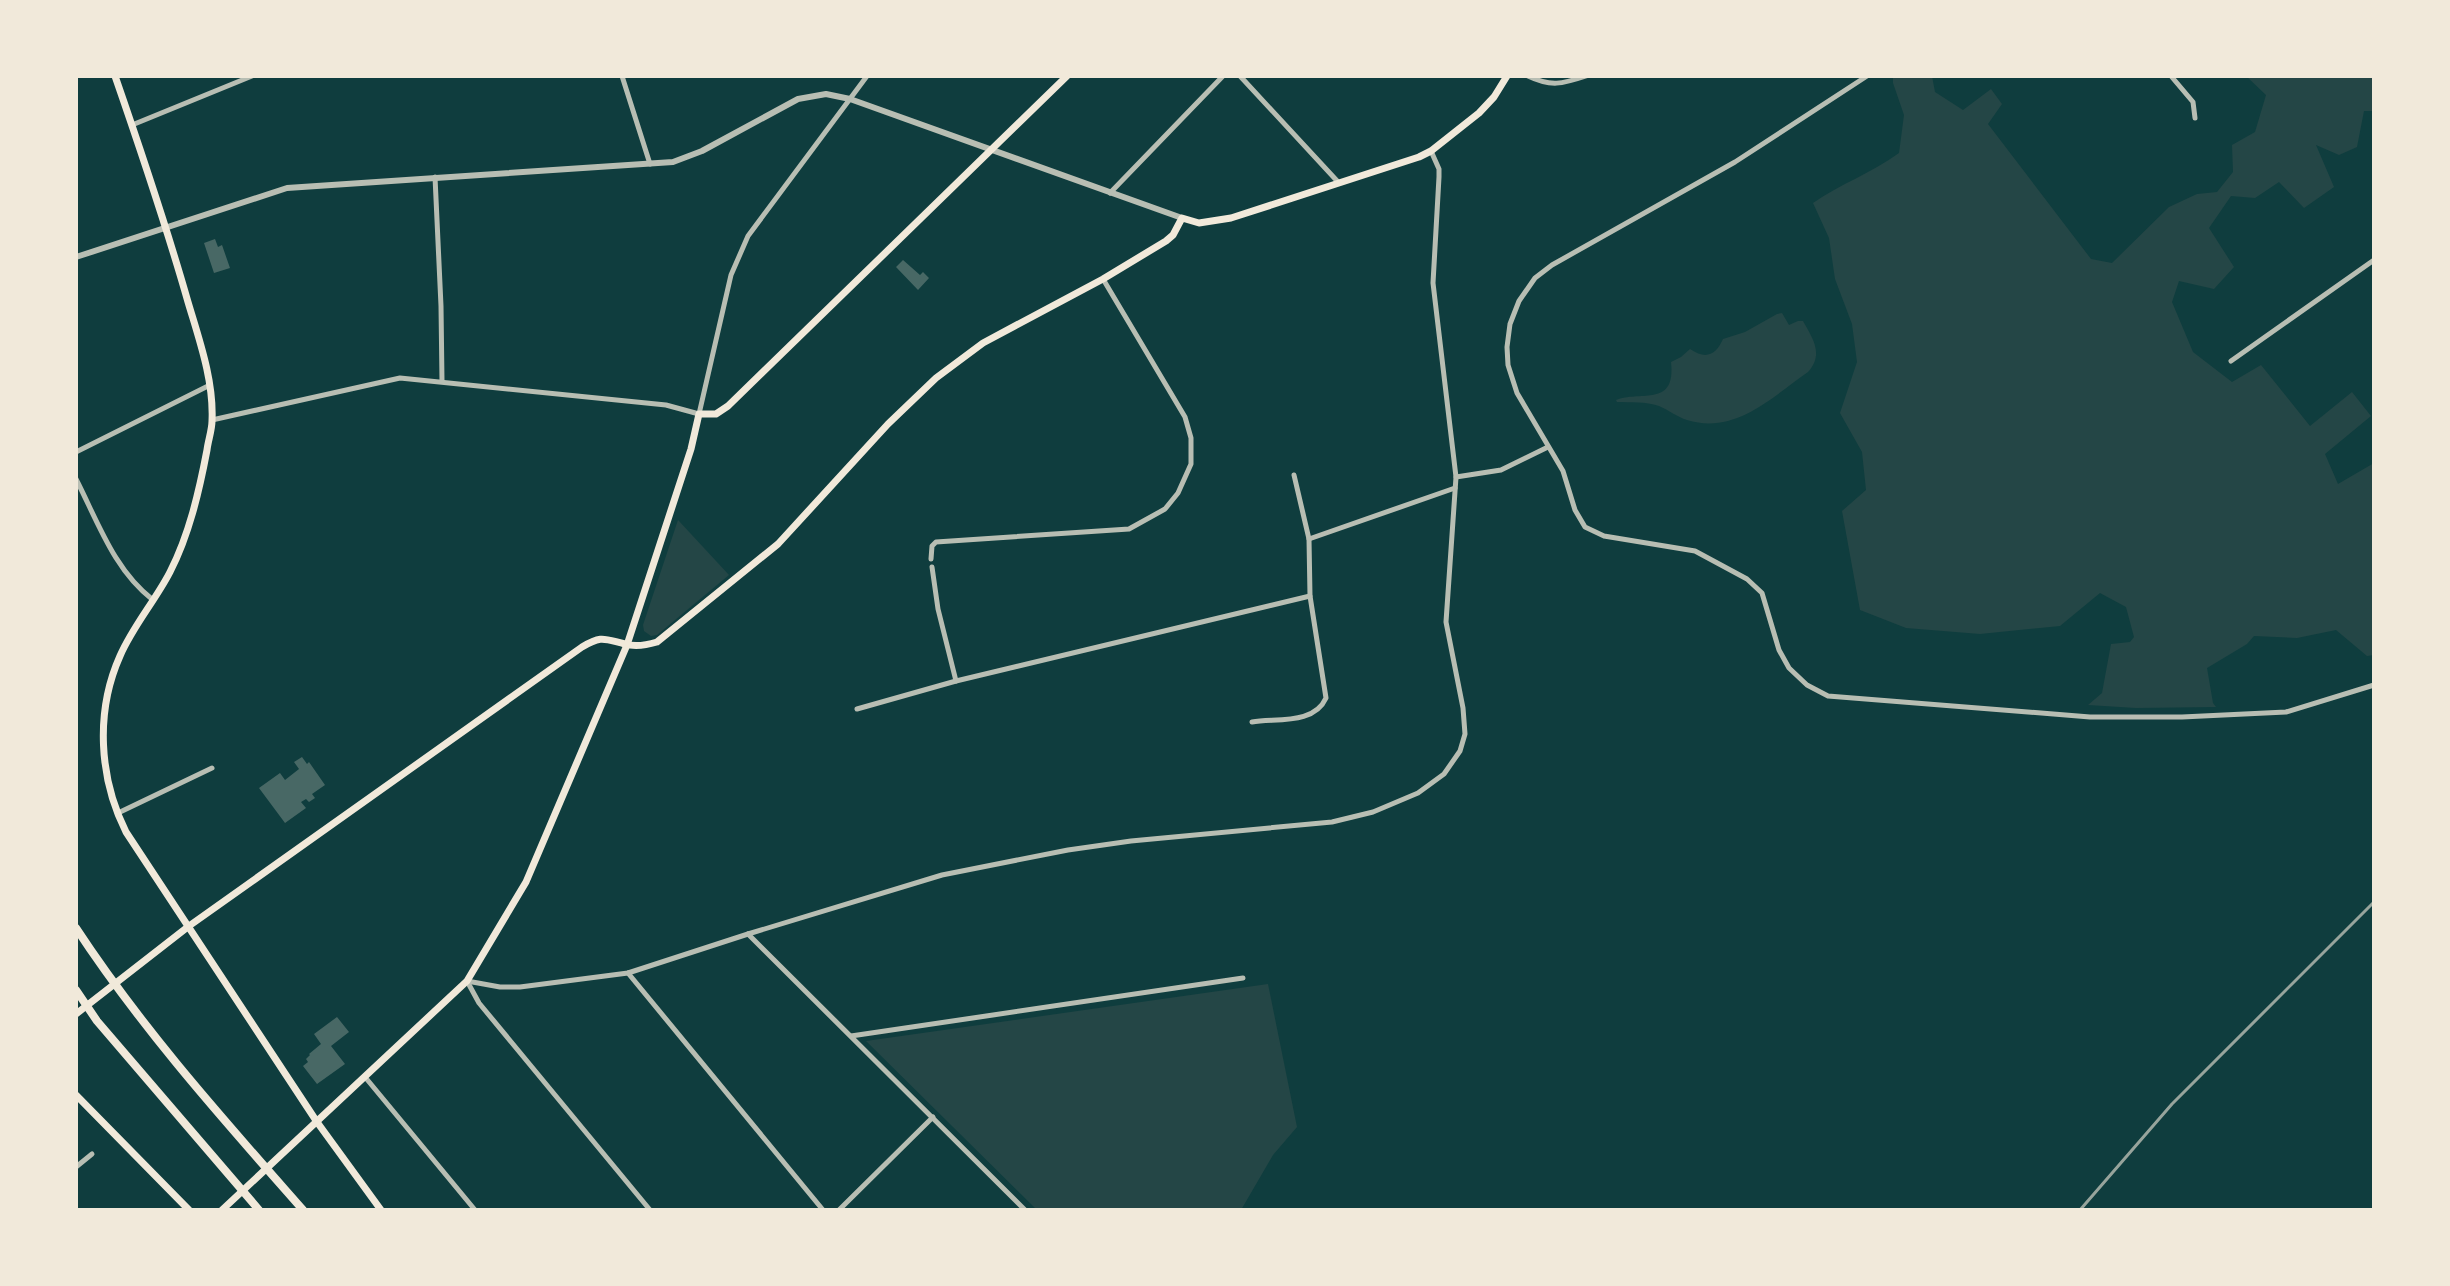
<svg xmlns="http://www.w3.org/2000/svg" width="2450" height="1286" viewBox="0 0 2450 1286" font-family="Signika,sans-serif">
<style>
.green{fill:#244646}
.building{fill:#486865}
.lines{fill:none;stroke-linecap:round;stroke-linejoin:round}
.minor{stroke:#b8beb3;stroke-width:5}
.tertiary{stroke:#b8beb3;stroke-width:6}
.secondary{stroke:#f1e9da;stroke-width:7}
.primary{stroke:#f1e9da;stroke-width:7}
.motorway{stroke:#f1e9da;stroke-width:8}
.rail{stroke:#97a49c;stroke-width:3}
</style>
<rect width="100%" height="100%" fill="#0f3d3e"/>
<g class="green">
<path d="M 1893,76 L 1932,76 L 1935,92 L 1963,110 L 1991,89 L 2002,104 L 1988,124 L 2091,259 L 2112,263 L 2169,207 L 2197,194 L 2217,192 L 2233,172 L 2232,145 L 2255,132 L 2266,95 L 2246,76 L 2374,76 L 2374,111 L 2364,111 L 2357,147 L 2339,155 L 2316,145 L 2334,187 L 2304,208 L 2279,182 L 2255,198 L 2231,196 L 2209,228 L 2234,267 L 2214,289 L 2179,281 L 2172,302 L 2193,352 L 2232,382 L 2261,365 L 2310,426 L 2352,392 L 2371,416 L 2325,454 L 2338,484 L 2374,463 L 2374,655 L 2367,656 L 2336,630 L 2297,638 L 2254,636 L 2247,644 L 2207,668 L 2213,703 L 2216,707 L 2136,708 L 2088,705 L 2102,693 L 2111,644 L 2130,642 L 2134,637 L 2126,607 L 2100,593 L 2060,626 L 1980,634 L 1906,628 L 1860,610 L 1842,511 L 1866,490 L 1862,452 L 1840,413 L 1857,362 L 1852,324 L 1835,279 L 1829,238 L 1813,203 C 1840,184 1872,173 1899,153 L 1904,115 L 1893,83 Z"/>
<path d="M 1782,313 L 1789,325 L 1798,321 L 1803,321 C 1813,339 1824,354 1808,372 C 1772,397 1735,435 1687,420 C 1677,417 1669,410 1659,406 C 1645,401 1631,403 1617,402 L 1616,400 C 1641,390 1676,408 1671,362 L 1681,357 L 1690,349 C 1706,360 1716,355 1723,339 L 1745,332 L 1777,314 Z"/>
<path d="M 678,520 L 729,575 L 657,635 L 651,636 L 644,631 L 643,625 Z"/>
<path d="M 1268,984 L 1297,1127 L 1273,1155 L 1241,1210 L 1037,1210 L 866,1041 Z"/>
</g>
<g class="building">
<path d="M 215,239 L 218,247 L 222,245 L 230,268 L 214,273 L 204,243 Z"/>
<path d="M 903,260 L 920,275 L 923,272 L 929,278 L 918,290 L 896,267 Z"/>
<path d="M 302,757 L 307,764 L 309,762 L 325,785 L 312,794 L 315,798 L 309,802 L 306,799 L 301,802 L 306,808 L 285,823 L 259,788 L 280,773 L 285,780 L 299,769 L 294,762 Z"/>
<path d="M 337,1017 L 349,1032 L 331,1046 L 345,1064 L 317,1084 L 303,1066 L 308,1062 L 306,1059 L 310,1055 L 309,1054 L 321,1044 L 314,1034 Z"/>
</g>
<g class="lines">
<g class="minor">
<path d="M 622,76 L 650,164"/>
<path d="M 1240,76 L 1339,183"/>
<path d="M 1528,76 C 1551,87 1562,84 1586,76"/>
<path d="M 1867,76 L 1735,162 L 1552,265 L 1535,278 L 1519,301 L 1510,324 L 1507,347 L 1508,365 L 1517,393 L 1563,471 L 1575,510 L 1585,527 L 1604,536 L 1695,551 L 1747,579 L 1762,593 L 1779,650 L 1789,668 L 1807,685 L 1828,696 L 2090,717 L 2182,717 L 2286,712 L 2374,685"/>
<path d="M 2171,76 L 2193,102 L 2195,118"/>
<path d="M 132,125 L 252,76"/>
<path d="M 435,177 L 441,306 L 442,381"/>
<path d="M 1110,193 L 1223,76"/>
<path d="M 2231,361 L 2374,260"/>
<path d="M 212,420 L 400,378 L 666,405 L 699,414 L 731,275 L 748,236 L 867,76"/>
<path d="M 76,452 L 208,386"/>
<path d="M 1456,477 L 1501,470 L 1548,447"/>
<path d="M 76,479 C 98,522 114,570 153,600"/>
<path d="M 1309,539 L 1455,488"/>
<path d="M 931,559 L 932,546 L 936,542 L 1129,529 L 1165,509 L 1178,493 L 1191,464 L 1191,438 L 1185,417 L 1103,279"/>
<path d="M 932,567 L 938,609 L 956,681"/>
<path d="M 857,709 L 956,681 L 1310,596"/>
<path d="M 1252,722 C 1276,718 1314,725 1326,698 L 1310,596 L 1309,539 L 1294,475"/>
<path d="M 118,813 L 212,768"/>
<path d="M 748,934 L 1025,1210"/>
<path d="M 628,973 L 823,1210"/>
<path d="M 467,981 L 500,987 L 520,987 L 628,973 L 748,934 L 942,875 L 1068,850 L 1131,841 L 1332,822 L 1373,812 L 1418,793 L 1444,774 L 1460,751 L 1465,734 L 1463,708 L 1446,622 L 1456,477 L 1433,283 L 1439,177 L 1439,169 L 1431,151"/>
<path d="M 467,981 L 479,1003 L 650,1210"/>
<path d="M 851,1036 L 1243,978"/>
<path d="M 365,1077 L 475,1210"/>
<path d="M 76,1167 L 92,1154"/>
<path d="M 839,1210 L 933,1117"/>
</g>
<path class="tertiary" d="M 76,257 L 287,188 L 673,162 L 702,151 L 798,99 L 826,94 L 850,99 L 1182,218"/>
<g class="secondary">
<path d="M 189,926 L 582,647 C 602,635 604,639 625,644 C 635,647 647,645 657,642 L 778,544 L 888,424 L 936,378 L 983,343 L 1103,279 L 1166,241 L 1173,235 L 1182,218 L 1199,223 L 1231,218 L 1419,157 L 1431,151 L 1479,113 L 1494,97 L 1507,76"/>
<path d="M 76,1095 L 189,1210"/>
<path d="M 222,1210 L 467,981 L 526,882 L 627,645 L 691,449 L 699,414 L 716,414 L 728,406 L 1067,76"/>
</g>
<g class="primary">
<path d="M 115,76 C 141,151 166,225 188,302 C 199,339 214,381 212,421 C 212,430 208,441 207,450 C 199,492 189,535 170,572 C 155,601 133,626 120,656 C 95,712 99,778 126,832 L 317,1122 L 381,1210"/>
<path d="M 76,1014 L 189,926"/>
</g>
<g class="motorway">
<path d="M 76,928 C 143,1030 223,1119 303,1210"/>
<path d="M 76,990 L 97,1021 L 259,1210"/>
</g>
<path class="rail" d="M 2080,1210 L 2172,1104 L 2374,902"/>
</g>
<rect width="2450" height="1286" fill="none" stroke="#f1e9da" stroke-width="156"/>
</svg>
